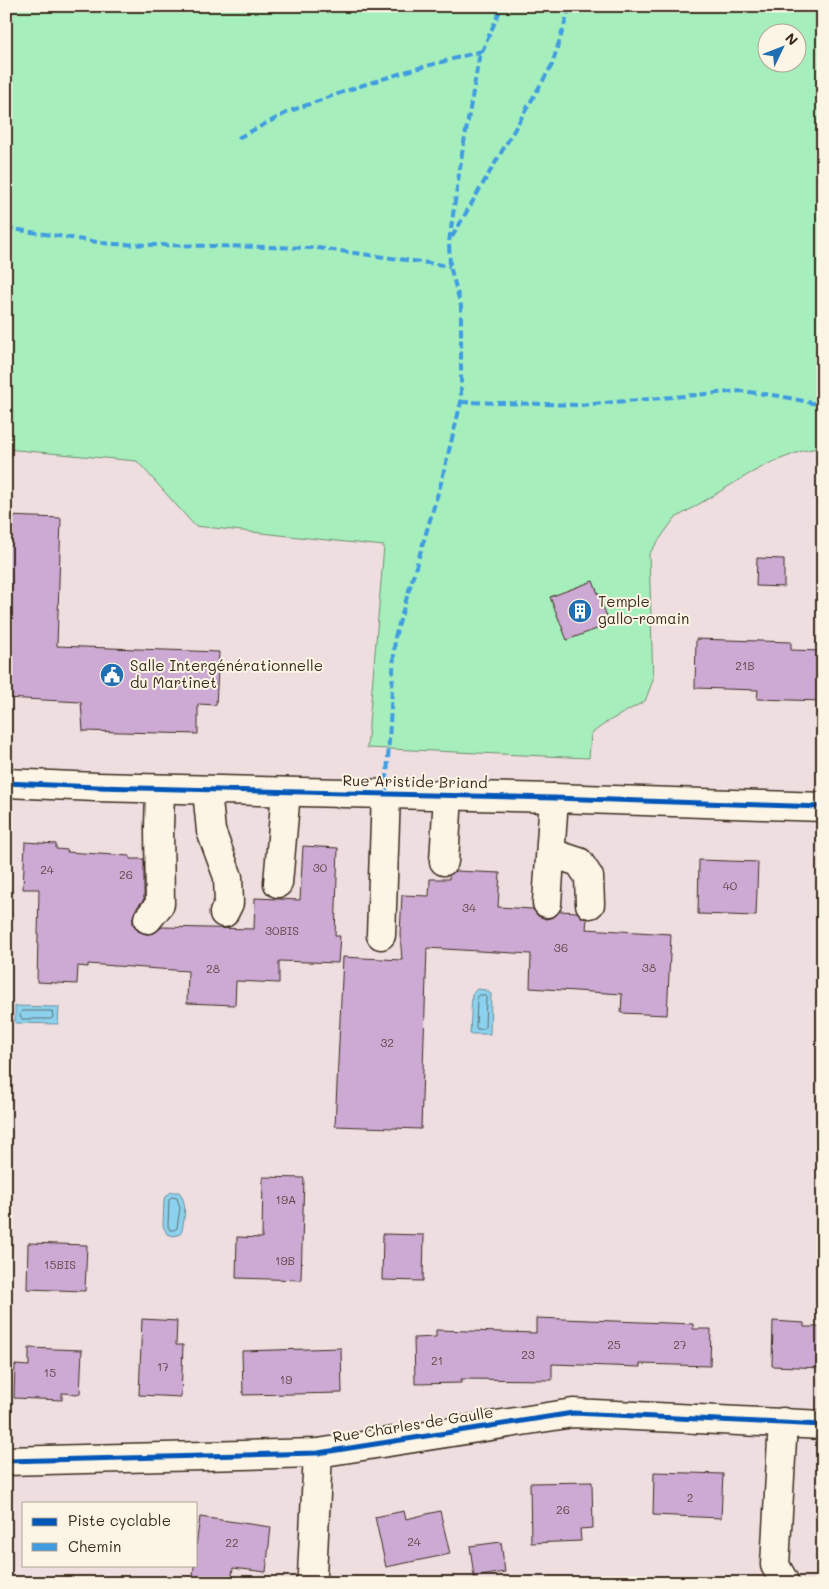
<svg xmlns="http://www.w3.org/2000/svg" width="829" height="1589" viewBox="0 0 829 1589" font-family="Mali,sans-serif">
<style>
.green{fill:#a6efbd;stroke:#708c6e;fill-rule:evenodd}
.water{fill:#8cd2ee;stroke:#6c8f9b}
.lines{fill:none;stroke-linecap:round;stroke-linejoin:round}
.shore{stroke:#5b6d71;stroke-width:1}
.building{fill:#cdaad3;stroke:#3b2a1e}
.minor-casing{stroke:#3b2a1e;stroke-width:31}
.minor{stroke:#fcf5e5;stroke-width:28}
.quiet{stroke:#3f9ce0;stroke-width:4;stroke-dasharray:8 4;stroke-linecap:butt}
.cycleway-casing{stroke:#fcf5e5;stroke-width:8}
.cycleway{stroke:#0057b8;stroke-width:5}
.labels{text-anchor:middle;stroke-width:4;stroke-linejoin:round;paint-order:stroke}
.number-label{font-size:12px;fill:#604a4b}
.poi-label{font-size:15px;fill:#3b2a1e;stroke:#fcf5e5;text-anchor:start}
.street-label{font-size:15px;fill:#3b2a1e;stroke:#fcf5e5}
</style>
<rect width="100%" height="100%" fill="#eedee0"/>
<filter id="ink" filterUnits="userSpaceOnUse"><feTurbulence type="fractalNoise" baseFrequency=".02" numOctaves="2"/><feDisplacementMap in="SourceGraphic" scale="10" xChannelSelector="R" yChannelSelector="G"/><feConvolveMatrix kernelMatrix="1 2 1 2 8 2 1 2 1" color-interpolation-filters="sRGB"/></filter>
<g filter="url(#ink)">
<path class="green" d="M 6,6 L 823,6 L 823,447 L 802,451 L 770,463 L 749,474 L 674,519 L 649,554 L 653,680 L 645,701 L 607,722 L 591,734 L 589,758 L 367,748 L 384,546 L 195,526 L 137,461 L 6,449 ZM 766,32 L 796,32 L 796,62 L 766,62 Z"/>
<g class="water">
<path d="M 477,989 L 486,990 L 491,994 L 490,1034 L 470,1034 L 472,994 Z"/>
<path d="M 15,1006 L 59,1007 L 58,1024 L 15,1023 Z"/>
<path d="M 171,1192 L 179,1192 C 188,1203 184,1218 182,1231 L 180,1234 L 174,1236 L 167,1234 L 163,1226 L 164,1199 Z"/>
</g>
<g class="lines">
<g class="shore">
<path d="M 479,995 L 484,995 L 486,997 L 485,1027 L 483,1029 L 477,1029 L 476,1027 L 477,997 Z"/>
<path d="M 22,1011 L 52,1011 L 53,1017 L 51,1019 L 22,1019 L 20,1016 Z"/>
<path d="M 172,1197 L 177,1198 L 180,1208 L 177,1228 L 174,1230 L 170,1230 L 168,1226 L 169,1200 Z"/>
</g>
</g>
<g class="building">
<path d="M 6,516 L 61,518 L 57,646 L 219,652 L 216,705 L 198,704 L 198,734 L 83,731 L 81,702 L 6,698 Z"/>
<path d="M 757,558 L 784,559 L 784,587 L 756,586 Z"/>
<path d="M 593,581 L 610,624 L 567,640 L 550,597 Z"/>
<path d="M 696,639 L 791,642 L 791,650 L 823,651 L 823,701 L 757,699 L 758,690 L 695,688 Z"/>
<path d="M 25,842 L 56,844 L 56,849 L 68,850 L 67,852 L 130,856 L 130,859 L 144,859 L 144,899 L 136,909 L 133,917 L 133,924 L 138,931 L 146,934 L 154,933 L 162,927 L 254,929 L 255,898 L 300,900 L 303,846 L 338,848 L 335,936 L 340,936 L 338,963 L 279,961 L 279,983 L 236,981 L 235,1005 L 187,1003 L 188,971 L 88,964 L 88,967 L 78,966 L 77,984 L 37,982 L 39,889 L 23,889 Z"/>
<path d="M 699,860 L 758,862 L 756,916 L 698,914 Z"/>
<path d="M 456,871 L 500,873 L 498,907 L 533,909 L 538,916 L 546,919 L 554,917 L 560,911 L 577,912 L 582,918 L 587,919 L 586,929 L 671,934 L 667,1015 L 621,1013 L 622,994 L 530,988 L 531,954 L 427,948 L 421,1129 L 335,1126 L 343,957 L 402,960 L 400,934 L 402,895 L 429,896 L 430,879 L 449,879 L 449,875 Z"/>
<path d="M 263,1177 L 304,1178 L 301,1280 L 236,1278 L 237,1237 L 262,1238 Z"/>
<path d="M 383,1234 L 424,1235 L 423,1281 L 382,1280 Z"/>
<path d="M 28,1243 L 87,1245 L 85,1291 L 27,1289 Z"/>
<path d="M 536,1318 L 693,1324 L 693,1329 L 711,1329 L 710,1366 L 640,1364 L 640,1367 L 552,1364 L 552,1380 L 461,1379 L 461,1383 L 415,1384 L 414,1338 L 436,1337 L 436,1330 L 536,1333 Z"/>
<path d="M 142,1319 L 177,1321 L 176,1345 L 183,1345 L 181,1397 L 139,1395 Z"/>
<path d="M 773,1321 L 804,1323 L 804,1327 L 823,1327 L 823,1368 L 772,1366 Z"/>
<path d="M 29,1348 L 82,1350 L 80,1394 L 62,1393 L 62,1400 L 14,1398 L 15,1365 L 29,1366 Z"/>
<path d="M 341,1348 L 342,1393 L 243,1395 L 242,1351 Z"/>
<path d="M 654,1472 L 723,1474 L 721,1518 L 653,1515 Z"/>
<path d="M 592,1482 L 593,1528 L 580,1529 L 581,1541 L 531,1543 L 530,1483 Z"/>
<path d="M 404,1511 L 406,1519 L 440,1511 L 450,1554 L 386,1567 L 375,1517 Z"/>
<path d="M 200,1517 L 271,1527 L 266,1572 L 233,1568 L 231,1583 L 193,1578 L 194,1565 L 196,1565 L 196,1546 Z"/>
<path d="M 501,1542 L 505,1572 L 474,1577 L 470,1546 Z"/>
</g>
<g class="lines">
<g class="minor-casing">
<g id="minor">
<path d="M 6,783 L 96,787 L 554,798 L 823,807"/>
<path d="M 207,790 L 211,831 L 228,877 L 229,903 L 224,913"/>
<path d="M 551,853 L 579,862 L 589,877 L 590,904"/>
<path d="M 444,861 L 448,795"/>
<path d="M 278,883 L 286,792"/>
<path d="M 547,903 L 554,798"/>
<path d="M 148,919 L 160,904 L 159,828 L 160,789"/>
<path d="M 381,935 L 386,794"/>
<path d="M 783,1422 L 775,1565 L 785,1583"/>
<path d="M 6,1461 L 318,1453 L 573,1413 L 823,1425"/>
<path d="M 310,1583 L 312,1575 L 318,1453"/>
</g>
</g>
<use href="#minor" class="minor"/>
<g class="quiet">
<path d="M 238,138 L 290,111 L 360,86 L 408,71 L 482,51"/>
<path d="M 6,228 L 110,244 L 318,248 L 450,266"/>
<path d="M 452,237 L 552,65 L 570,6"/>
<path d="M 461,402 L 581,405 L 741,391 L 780,396 L 817,404 L 823,397"/>
<path d="M 386,794 L 395,637 L 441,483 L 461,402 L 461,306 L 450,266 L 449,242 L 462,154 L 479,58 L 502,6"/>
</g>
<g class="cycleway-casing">
<g id="cycleway">
<path d="M 6,783 L 96,787 L 554,798 L 823,807"/>
<path d="M 6,1461 L 318,1453 L 573,1413 L 823,1425"/>
</g>
</g>
<use href="#cycleway" class="cycleway"/>
</g>
</g>
<defs>
<g id="building-disc" transform="scale(1.25)"><circle r="9.5" fill="#1f6fb2" stroke="#fcf5e5"/><path d="M-4-6H4V6H1V3H-1V6H-4ZM-2.5-4.3h1.7v1.8h-1.7ZM.8-4.3h1.7v1.8H.8ZM-2.5-1h1.7V.8h-1.7ZM.8-1h1.7V.8H.8Z" fill="#fff"/></g>
<g id="civic-disc" transform="scale(1.25)"><circle r="9.5" fill="#1f6fb2" stroke="#fcf5e5"/><path d="M-.6-6.5H3V-4.5H.6V-3L4-1V1h2V6H-6V1h2V-1L-.6-3ZM-1.2 2.5V6h2.4V2.5Z" fill="#fff"/></g>
</defs>
<g fill-rule="evenodd">
<use href="#building-disc" x="580" y="611"/>
<use href="#civic-disc" x="112" y="675"/>
</g>
<g class="labels">
<g class="number-label">
<text x="745" y="670">21B</text>
<text x="320" y="872">30</text>
<text x="47" y="874">24</text>
<text x="126" y="879">26</text>
<text x="730" y="890">40</text>
<text x="469" y="912">34</text>
<text x="282" y="935">30BIS</text>
<text x="561" y="952">36</text>
<text x="649" y="972">38</text>
<text x="213" y="973">28</text>
<text x="387" y="1047">32</text>
<text x="286" y="1204">19A</text>
<text x="285" y="1265">19B</text>
<text x="60" y="1269">15BIS</text>
<text x="614" y="1349">25</text>
<text x="680" y="1349">27</text>
<text x="528" y="1359">23</text>
<text x="437" y="1365">21</text>
<text x="163" y="1371">17</text>
<text x="50" y="1377">15</text>
<text x="286" y="1384">19</text>
<text x="690" y="1502">2</text>
<text x="563" y="1514">26</text>
<text x="414" y="1546">24</text>
<text x="232" y="1547">22</text>
</g>
<g class="poi-label">
<text x="598" y="607">Temple<tspan x="598" dy="17">gallo-romain</tspan></text>
<text x="130" y="671">Salle Intergénérationnelle<tspan x="130" dy="17">du Martinet</tspan></text>
</g>
<g class="street-label">
<text transform="translate(415 782) rotate(1)" y="5">Rue Aristide Briand</text>
<text transform="translate(413 1425) rotate(-9)" y="5">Rue Charles de Gaulle</text>
</g>
</g>
<rect width="829" height="1589" fill="none" stroke="#fcf5e5" stroke-width="25"/>
<rect x="12" y="12" width="804" height="1564" fill="none" stroke="#3b2a1e" stroke-width="2" filter="url(#ink)"/>
<rect x="22" y="1502" width="175" height="65" fill="#fcf5e5" stroke="#afa495"/>
<rect x="32" y="1518" width="25" height="8" fill="#0057b8" stroke="#afa495"/>
<text x="68" y="1526" font-size="15" fill="#3b2a1e">Piste cyclable</text>
<rect x="32" y="1543" width="25" height="8" fill="#3f9ce0" stroke="#afa495"/>
<text x="68" y="1552" font-size="15" fill="#3b2a1e">Chemin</text>
<g transform="translate(782 48) rotate(47)"><circle r="24" fill="#fcf5e5" stroke="#afa495"/>
<path d="M0-4L9 19L0 12L-9 19Z" fill="#1f6fb2"/>
<text y="-8" font-size="14" font-weight="bold" text-anchor="middle" fill="#3b2a1e">N</text>
</g>
</svg>
